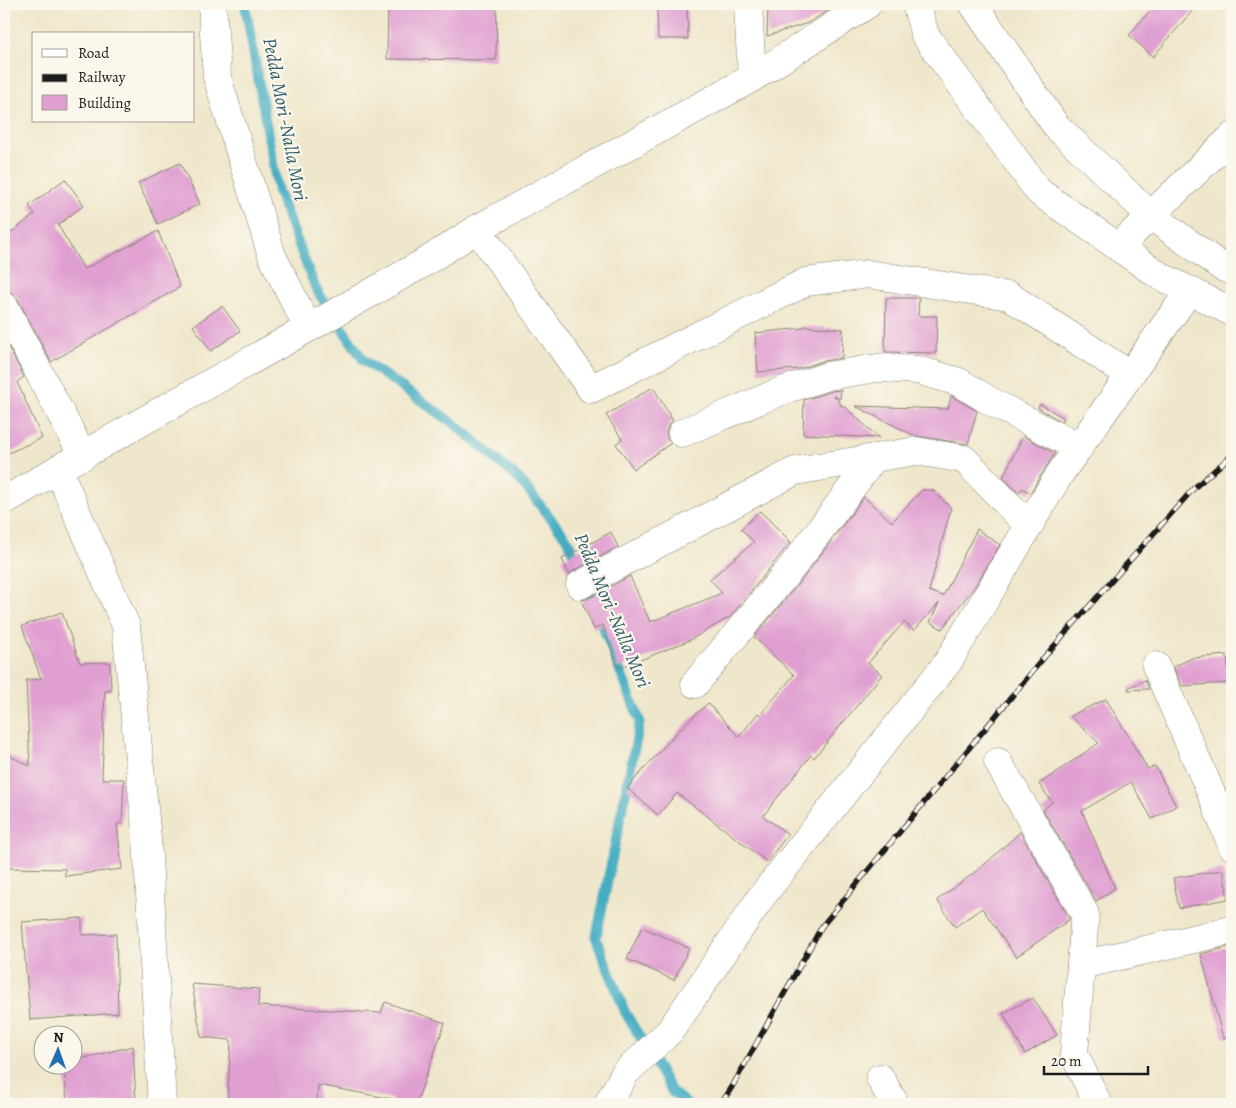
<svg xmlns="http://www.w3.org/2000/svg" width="1236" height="1108" viewBox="0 0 1236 1108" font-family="Alegreya,serif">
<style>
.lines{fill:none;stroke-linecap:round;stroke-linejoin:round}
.stream{stroke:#44adc3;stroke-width:10}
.building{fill:#e09fd1}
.minor-casing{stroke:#868274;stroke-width:29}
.minor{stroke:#fff;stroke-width:28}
.rail-casing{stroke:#1c1c1c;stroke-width:5.5}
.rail{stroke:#fbf7ec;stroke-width:4;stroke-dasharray:11;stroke-linecap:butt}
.labels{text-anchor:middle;stroke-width:4.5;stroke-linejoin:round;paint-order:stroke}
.water-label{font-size:19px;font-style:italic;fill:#2e5d67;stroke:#fbf7ec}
</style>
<rect width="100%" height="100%" fill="#fbf7ec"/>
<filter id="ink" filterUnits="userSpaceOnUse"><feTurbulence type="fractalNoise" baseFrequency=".02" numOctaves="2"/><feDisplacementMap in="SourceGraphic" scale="10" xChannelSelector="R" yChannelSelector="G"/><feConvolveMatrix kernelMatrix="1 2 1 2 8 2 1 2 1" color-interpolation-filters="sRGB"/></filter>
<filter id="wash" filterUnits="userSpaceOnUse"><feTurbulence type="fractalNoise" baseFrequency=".0096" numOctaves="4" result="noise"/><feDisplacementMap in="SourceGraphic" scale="20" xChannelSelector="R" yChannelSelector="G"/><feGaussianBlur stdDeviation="1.12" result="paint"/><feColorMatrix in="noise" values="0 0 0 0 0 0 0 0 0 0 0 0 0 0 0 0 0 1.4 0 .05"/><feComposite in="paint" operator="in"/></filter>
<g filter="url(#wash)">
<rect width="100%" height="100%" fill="#efe7cb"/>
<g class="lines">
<path class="stream" d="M 245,4 L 278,192 L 316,289 L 364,361 L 456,425 L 520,480 L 568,540 L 640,721 L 596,938 L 625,1012 L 672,1092 L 687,1104"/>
</g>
<g id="blocks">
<g class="building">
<path d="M 388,4 L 497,4 L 496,60 L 387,59 Z"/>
<path d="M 657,4 L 687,4 L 688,39 L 658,39 Z"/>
<path d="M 768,4 L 839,4 L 808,23 L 767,36 Z"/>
<path d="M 1156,4 L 1198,4 L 1153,57 L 1129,35 Z"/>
<path d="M 180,163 L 200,204 L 158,224 L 138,183 Z"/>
<path d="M 65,179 L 84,205 L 58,225 L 84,269 L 158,231 L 180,287 L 51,362 L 18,299 L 12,293 L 4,291 L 4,238 L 35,214 L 29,206 Z"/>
<path d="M 886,298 L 919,298 L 918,316 L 937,316 L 936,353 L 885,352 Z"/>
<path d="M 222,306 L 240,331 L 211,351 L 193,326 Z"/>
<path d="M 803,326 L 843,329 L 842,358 L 823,361 L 799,369 L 758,372 L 755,333 L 803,328 Z"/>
<path d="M 4,339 L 24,377 L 17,382 L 42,438 L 4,455 Z"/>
<path d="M 653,387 L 673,421 L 669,424 L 666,432 L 667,439 L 671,443 L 634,469 L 616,444 L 622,439 L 606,415 Z"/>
<path d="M 841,390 L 840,399 L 833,395 L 840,402 L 840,405 L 844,406 L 879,438 L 803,434 L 804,400 L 832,391 Z"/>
<path d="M 951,396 L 977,411 L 968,444 L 915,436 L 855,406 L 948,409 Z"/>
<path d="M 1040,404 L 1064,418 L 1062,422 L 1038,408 Z"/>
<path d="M 1023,436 L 1055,453 L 1030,493 L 1022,488 L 1019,493 L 1003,477 Z"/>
<path d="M 922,490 L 933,490 L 951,508 L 929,591 L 943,596 L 977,529 L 1000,545 L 975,586 L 942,629 L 930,622 L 939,603 L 914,631 L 904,622 L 868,663 L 882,675 L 814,758 L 811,755 L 763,816 L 788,834 L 767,862 L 677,793 L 658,815 L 627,788 L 677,732 L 708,703 L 739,737 L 758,713 L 760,715 L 794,675 L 754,637 L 804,577 L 864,497 L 892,522 Z"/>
<path d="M 760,511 L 791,542 L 730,617 L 690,640 L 643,659 L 618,668 L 603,625 L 594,629 L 581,600 L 587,599 L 630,576 L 650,622 L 722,593 L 710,579 L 754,542 L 741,529 Z"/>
<path d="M 611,532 L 618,547 L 573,571 L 569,574 L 562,559 Z"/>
<path d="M 62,612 L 80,663 L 110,662 L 111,691 L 105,691 L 102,779 L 124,779 L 122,823 L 117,824 L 122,869 L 65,876 L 65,869 L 4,868 L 4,753 L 30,766 L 26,680 L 41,679 L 22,626 Z"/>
<path d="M 1227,655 L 1229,683 L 1182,686 L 1173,667 L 1192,658 Z"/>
<path d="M 1145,680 L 1149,689 L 1128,690 L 1128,688 Z"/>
<path d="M 1106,699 L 1148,769 L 1155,766 L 1176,806 L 1152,819 L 1131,782 L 1082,811 L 1115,888 L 1096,901 L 1043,810 L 1052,802 L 1039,784 L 1099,743 L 1070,716 Z"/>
<path d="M 1020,832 L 1069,918 L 1069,920 L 1016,957 L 982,908 L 955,927 L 937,900 L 982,867 Z"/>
<path d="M 1223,870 L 1228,899 L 1179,908 L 1173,878 Z"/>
<path d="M 82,918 L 82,935 L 116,934 L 118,1013 L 30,1020 L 22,922 Z"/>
<path d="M 642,927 L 689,948 L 674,980 L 627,959 Z"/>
<path d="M 1232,946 L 1232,1037 L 1223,1038 L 1201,954 Z"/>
<path d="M 192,984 L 259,989 L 258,1006 L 381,1013 L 385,1002 L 445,1023 L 416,1104 L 391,1104 L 392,1099 L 318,1085 L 317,1104 L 227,1104 L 231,1040 L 201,1037 Z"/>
<path d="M 1033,998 L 1057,1035 L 1025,1054 L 1003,1013 Z"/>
<path d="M 133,1046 L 136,1104 L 67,1104 L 65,1074 L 67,1074 L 67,1066 L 72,1066 L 72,1061 Z"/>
</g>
</g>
</g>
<g filter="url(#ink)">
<use href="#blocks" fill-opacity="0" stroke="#868274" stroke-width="1"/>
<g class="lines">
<g class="minor-casing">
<g id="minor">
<path d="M 212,4 L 217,77 L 272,256 L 308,328"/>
<path d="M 748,4 L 752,78"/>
<path d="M 916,4 L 925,35 L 1039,192 L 1160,276 L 1232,312"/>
<path d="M 973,4 L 1056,126 L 1150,215 L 1222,267 L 1232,271"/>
<path d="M 477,229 L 591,389 L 806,282 L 868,274 L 1009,296 L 1130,375"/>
<path d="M 1118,247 L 1232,137"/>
<path d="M 4,306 L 83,456"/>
<path d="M 682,433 L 784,390 L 828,376 L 877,368 L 918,370 L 959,382 L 990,401 L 1079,448"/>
<path d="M 4,501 L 58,469"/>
<path d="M 580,585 L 795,471 L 916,451 L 964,459 L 1029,526"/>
<path d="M 1156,666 L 1212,795 L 1232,846"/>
<path d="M 695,684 L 792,567 L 874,458"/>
<path d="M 998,762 L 1085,914 L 1074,1054 L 1098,1104"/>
<path d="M 1081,965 L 1232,930"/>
<path d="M 880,1078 L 895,1104"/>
<path d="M 162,1104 L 147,839 L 126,626 L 58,469 L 422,264 L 477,229 L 752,78 L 868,4"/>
<path d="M 608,1104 L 625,1073 L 670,1031 L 762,896 L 948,662 L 1059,475 L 1190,290"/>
</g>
</g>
<use href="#minor" class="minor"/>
<g class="rail-casing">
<path id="rail" d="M 721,1104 L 732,1087 L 822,926 L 1046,655 L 1194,488 L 1232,455"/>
</g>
<use href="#rail" class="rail"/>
</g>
</g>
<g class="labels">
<g class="water-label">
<text transform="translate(286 119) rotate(79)" y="7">Pedda Mori -Nalla Mori</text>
<text transform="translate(613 610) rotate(67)" y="7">Pedda Mori -Nalla Mori</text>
</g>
</g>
<rect width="1236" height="1108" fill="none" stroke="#fbf7ec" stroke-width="20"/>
<rect x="32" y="32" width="162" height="90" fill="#fbf7ec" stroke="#a29f99"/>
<rect x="42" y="49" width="25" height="8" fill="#ffffff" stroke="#a29f99"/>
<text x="78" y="58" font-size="15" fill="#1c1c1c">Road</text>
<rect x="42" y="74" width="25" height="8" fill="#1c1c1c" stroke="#a29f99"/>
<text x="78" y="82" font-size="15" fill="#1c1c1c">Railway</text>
<rect x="42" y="95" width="25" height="15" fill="#e09fd1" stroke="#a29f99"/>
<text x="78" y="108" font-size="15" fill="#1c1c1c">Building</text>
<g transform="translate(58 1050) rotate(2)"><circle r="24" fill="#fbf7ec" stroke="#a29f99"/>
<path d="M0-4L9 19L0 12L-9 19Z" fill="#1f6fb2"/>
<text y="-8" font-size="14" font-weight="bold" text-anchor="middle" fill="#1c1c1c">N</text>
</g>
<path d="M1044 1066v8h104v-8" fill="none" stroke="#1c1c1c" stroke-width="2.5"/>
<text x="1051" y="1066" font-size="15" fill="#1c1c1c" stroke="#fbf7ec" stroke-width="4" paint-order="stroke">20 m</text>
</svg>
